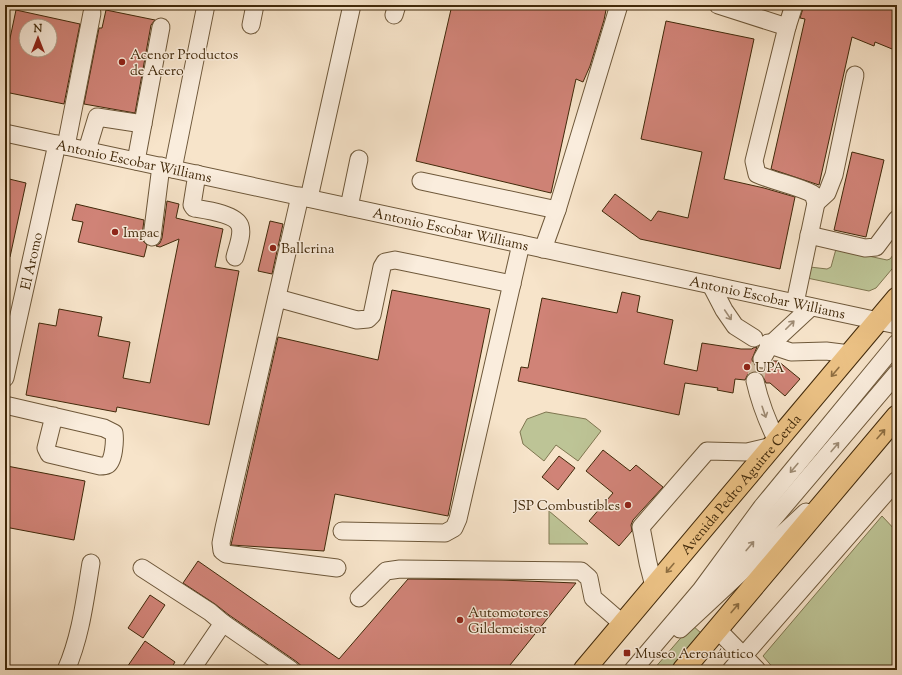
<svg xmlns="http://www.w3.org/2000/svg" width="902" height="675" viewBox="0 0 902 675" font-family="'Sorts Mill Goudy',serif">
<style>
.green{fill:#bdc496;stroke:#7f7650}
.building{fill:#d08377;stroke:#41290a;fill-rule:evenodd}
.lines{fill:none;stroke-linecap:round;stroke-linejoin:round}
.minor-tunnel{stroke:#d3bfa4;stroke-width:17;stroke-dasharray:17 8;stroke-linecap:butt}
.minor-casing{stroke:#6e583a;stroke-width:19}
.major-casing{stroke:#41290a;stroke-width:23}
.minor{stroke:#faeddd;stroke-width:17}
.major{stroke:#ecc285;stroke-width:21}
.oneway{stroke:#9e8b74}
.oneway2{stroke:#8e6e41}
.poi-dot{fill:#8f2418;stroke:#faeddd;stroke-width:1.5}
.labels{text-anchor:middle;stroke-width:3;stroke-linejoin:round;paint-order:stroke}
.poi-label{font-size:14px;fill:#41290a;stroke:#faeddd;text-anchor:start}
.street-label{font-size:14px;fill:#41290a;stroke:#faeddd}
</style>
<rect width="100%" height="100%" fill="#f7e4ca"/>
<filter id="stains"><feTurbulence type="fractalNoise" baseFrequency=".005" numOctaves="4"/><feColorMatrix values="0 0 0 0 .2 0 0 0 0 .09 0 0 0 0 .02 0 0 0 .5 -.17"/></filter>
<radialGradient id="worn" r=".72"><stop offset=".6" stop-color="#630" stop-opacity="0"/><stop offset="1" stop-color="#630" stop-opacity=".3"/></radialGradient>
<g class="green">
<path d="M 836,249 L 887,260 L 890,259 L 897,250 L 897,263 L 876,288 L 869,291 L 807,278 L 810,267 L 827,269 L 831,267 Z"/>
<path d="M 546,412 L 586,419 L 601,431 L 578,461 L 556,445 L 544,461 L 523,444 L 520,432 L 527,419 Z"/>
<path d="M 549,511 L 588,544 L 549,544 Z"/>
<path d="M 882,516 L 897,532 L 897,670 L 775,670 L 763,656 Z"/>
<path d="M 692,625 L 701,633 L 669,670 L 653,670 Z"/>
</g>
<g class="building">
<path d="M 452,5 L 607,5 L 604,20 L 590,66 L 583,82 L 576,79 L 551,193 L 416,161 Z"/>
<path d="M 804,5 L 897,5 L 897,51 L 875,42 L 874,46 L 852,37 L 819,185 L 771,169 L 805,19 L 800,18 Z"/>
<path d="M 16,10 L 80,24 L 64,104 L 5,92 L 5,62 ZM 26,26 L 50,26 L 50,50 L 26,50 Z"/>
<path d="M 106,10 L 155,20 L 151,25 L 135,113 L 84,104 L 99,28 L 102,28 Z"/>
<path d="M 666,21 L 754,39 L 724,179 L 764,188 L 795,197 L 780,269 L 640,239 L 602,211 L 615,194 L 651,221 L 658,211 L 688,218 L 702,152 L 641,139 Z"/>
<path d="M 852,152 L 884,160 L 866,237 L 834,230 Z"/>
<path d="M 5,178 L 26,183 L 10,257 L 5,256 Z"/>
<path d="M 167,201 L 179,204 L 176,218 L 223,229 L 215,267 L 239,271 L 209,425 L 117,407 L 116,412 L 26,395 L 39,323 L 56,326 L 59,309 L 102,317 L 98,336 L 130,342 L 123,378 L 150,383 L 179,239 L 160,247 L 156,246 L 160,243 L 162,238 Z"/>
<path d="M 76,204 L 144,220 L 142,236 L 143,241 L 147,245 L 144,257 L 78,242 L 83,222 L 72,220 Z"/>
<path d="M 270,221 L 283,224 L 272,274 L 258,271 Z"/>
<path d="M 392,290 L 490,309 L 448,516 L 335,494 L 324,551 L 231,545 L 278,337 L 378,360 Z"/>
<path d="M 622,292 L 640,296 L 637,312 L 673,320 L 664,364 L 697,371 L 702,343 L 741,349 L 752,349 L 753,348 L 757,347 L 752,359 L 753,364 L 757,367 L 762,369 L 767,368 L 773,361 L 778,361 L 800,379 L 785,396 L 770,383 L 766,383 L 762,374 L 757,371 L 753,371 L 748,374 L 745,380 L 735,379 L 733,393 L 717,390 L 718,388 L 685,383 L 679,415 L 518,381 L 521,367 L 528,368 L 542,298 L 617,313 Z"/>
<path d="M 603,450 L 630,471 L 636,465 L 663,487 L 633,520 L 631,525 L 632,531 L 619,546 L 589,521 L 613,493 L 586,471 Z"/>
<path d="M 559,456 L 575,468 L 558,490 L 542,477 Z"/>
<path d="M 7,466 L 85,481 L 74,540 L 5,527 L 5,476 Z"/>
<path d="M 198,561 L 339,659 L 408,579 L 500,580 L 576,583 L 506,670 L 306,670 L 297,662 L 229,615 L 215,604 L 183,583 Z"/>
<path d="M 150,595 L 165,605 L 143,638 L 128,628 Z"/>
<path d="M 145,641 L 175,662 L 170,670 L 125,670 Z"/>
</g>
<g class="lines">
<path class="minor-tunnel" d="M 755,381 L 758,368 L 762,359"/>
<g class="minor-casing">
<g id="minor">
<path d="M 718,5 L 787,27"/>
<path d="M 794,5 L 787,27 L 754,161 L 757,174 C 775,182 795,185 813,194 L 816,203 L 795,303"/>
<path d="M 394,15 L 397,5"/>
<path d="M 251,25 L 255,5"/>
<path id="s1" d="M 5,133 L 897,325"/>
<path d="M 66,146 L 92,13"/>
<path d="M 87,150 L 97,117 L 143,124"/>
<path d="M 136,161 L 161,27"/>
<path d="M 173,169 L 206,5"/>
<path d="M 197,174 L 192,205 L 194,208 C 206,210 236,214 240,226 C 243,235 237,248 235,257"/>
<path d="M 421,181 L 557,210"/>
<path d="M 300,196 L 224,528 L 221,543 L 222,551 L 226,554 L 337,568"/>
<path d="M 309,198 L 352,5"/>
<path d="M 816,203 L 827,193 L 834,175 L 855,75"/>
<path d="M 349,207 L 359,159"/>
<path d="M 809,235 L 865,248 L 876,247 L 897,219"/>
<path d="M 152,237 L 161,166"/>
<path d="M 543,249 L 557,210 L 619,5"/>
<path d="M 711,285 L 724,310 L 735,326 L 754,338"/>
<path d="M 277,298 L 357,320 L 368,319 L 372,315 L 382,267 L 385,262 L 395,260 L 512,284"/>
<path d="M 768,343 L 770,345 L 791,352 L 826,351 L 850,354"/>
<path d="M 762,359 L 770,345 L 811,307"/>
<path id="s2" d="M 5,378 L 57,144"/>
<path d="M 755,381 C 760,403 767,421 777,441"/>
<path d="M 5,405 L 104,428 L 114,433 C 115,440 114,462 107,465 C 105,466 102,466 100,466 L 49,454 L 46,448 L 54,416"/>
<path d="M 342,531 L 445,533 L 454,528 L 458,519 L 521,244"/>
<path d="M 142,568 L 210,612 L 223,623 L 191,670"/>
<path d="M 717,585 L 897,373"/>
<path d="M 654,586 L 648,563 L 641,527 L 707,451 L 747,452 L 772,446"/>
<path d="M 359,598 L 386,571 L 400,569 L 581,571 L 589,578 L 593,598 L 623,624"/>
<path d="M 223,623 L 291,670"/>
<path d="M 680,629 L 806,512"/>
<path d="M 717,629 L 757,670"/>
<path d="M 66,670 C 81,636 85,599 91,563"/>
<path d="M 633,670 L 701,590 L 762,507 L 897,343"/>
<path d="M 731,670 L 897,480"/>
</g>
</g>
<g class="major-casing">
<g id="major">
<path id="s3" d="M 584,670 L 897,298"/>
<path d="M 683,670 L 897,416"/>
</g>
</g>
<use href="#minor" class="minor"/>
<use href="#major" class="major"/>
</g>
<defs><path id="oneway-shaft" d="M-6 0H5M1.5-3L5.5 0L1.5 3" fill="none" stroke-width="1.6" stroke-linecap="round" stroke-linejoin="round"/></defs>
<g class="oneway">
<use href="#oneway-shaft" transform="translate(728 315) rotate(56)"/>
<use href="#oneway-shaft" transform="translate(790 325) rotate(-45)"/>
<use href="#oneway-shaft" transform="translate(764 412) rotate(71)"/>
<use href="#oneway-shaft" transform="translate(835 447) rotate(-50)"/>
<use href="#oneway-shaft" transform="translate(794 468) rotate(130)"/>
<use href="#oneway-shaft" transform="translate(750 546) rotate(-50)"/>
</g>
<g class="oneway2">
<use href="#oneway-shaft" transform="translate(835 372) rotate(130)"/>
<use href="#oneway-shaft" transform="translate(881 434) rotate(-49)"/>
<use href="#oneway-shaft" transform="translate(670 568) rotate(130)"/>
<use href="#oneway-shaft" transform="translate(735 608) rotate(-50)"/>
</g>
<g class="poi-dot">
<circle cx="122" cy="62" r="4"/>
<circle cx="115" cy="232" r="4"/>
<circle cx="273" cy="248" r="4"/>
<circle cx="747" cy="367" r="4"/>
<circle cx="628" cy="505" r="4"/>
<circle cx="460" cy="620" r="4"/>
<rect x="623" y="649" width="8" height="8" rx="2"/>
</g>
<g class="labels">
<g class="poi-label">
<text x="130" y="59">Acenor Productos<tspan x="130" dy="16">de Acero</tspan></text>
<text x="123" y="237">Impac</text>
<text x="281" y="253">Ballerina</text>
<text x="755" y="372">UPA</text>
<text x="620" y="510" text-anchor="end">JSP Combustibles</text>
<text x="468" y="617">Automotores<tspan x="468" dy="16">Gildemeistor</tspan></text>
<text x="635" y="658">Museo Aeronáutico</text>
</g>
<g class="street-label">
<text dy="5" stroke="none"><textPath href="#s1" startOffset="132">Antonio Escobar Williams</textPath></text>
<text dy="5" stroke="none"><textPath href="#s1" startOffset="456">Antonio Escobar Williams</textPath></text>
<text dy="5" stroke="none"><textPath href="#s2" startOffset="120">El Aromo</textPath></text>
<text dy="5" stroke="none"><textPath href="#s1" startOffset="780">Antonio Escobar Williams</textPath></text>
<text dy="5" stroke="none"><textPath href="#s3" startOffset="243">Avenida Pedro Aguirre Cerda</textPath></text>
</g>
</g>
<rect width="902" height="675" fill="none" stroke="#f7e4ca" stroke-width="20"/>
<rect x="6" y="6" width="890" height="663" fill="none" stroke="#41290a" stroke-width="2"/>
<rect x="10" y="10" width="882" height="655" fill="none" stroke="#41290a"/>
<g transform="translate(38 38)"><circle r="19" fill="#faeddd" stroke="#b09f89"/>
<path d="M0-3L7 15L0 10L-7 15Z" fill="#8f2418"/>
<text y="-6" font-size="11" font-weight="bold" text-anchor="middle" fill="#41290a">N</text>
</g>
<rect width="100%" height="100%" filter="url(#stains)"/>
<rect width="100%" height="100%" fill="url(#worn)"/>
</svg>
